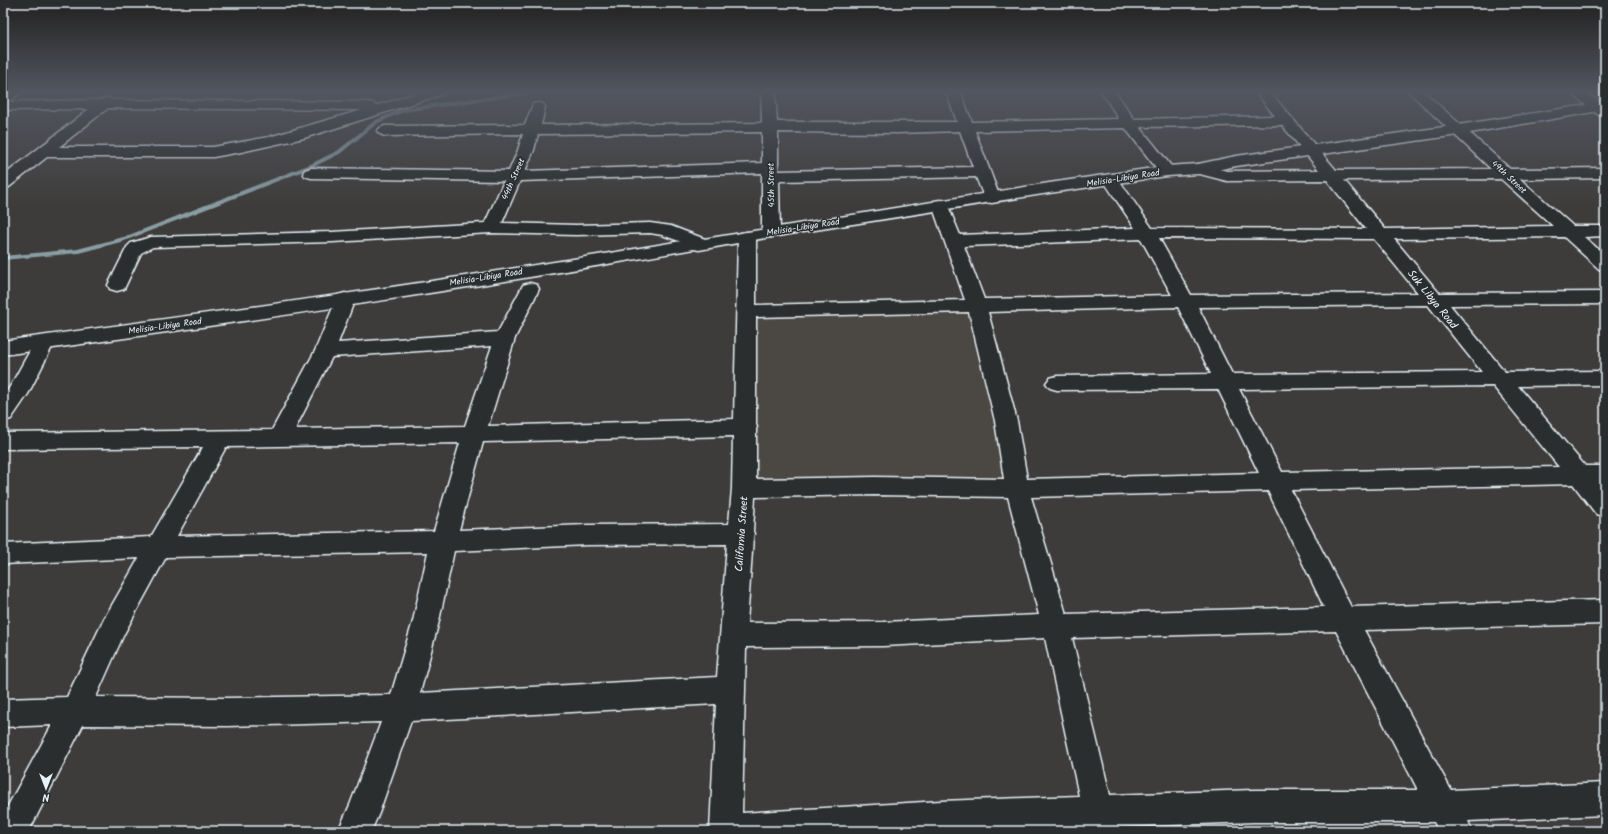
<svg xmlns="http://www.w3.org/2000/svg" width="1608" height="834" viewBox="0 0 1608 834" font-family="Kalam,sans-serif">
<style>
.built{fill:#4c4642}
.lines{fill:none;stroke-linecap:round;stroke-linejoin:round}
.stream{stroke:#899ea4;stroke-width:4}
.minor-casing{stroke:#e8f1f8;stroke-width:3}
.major-casing{stroke:#e8f1f8;stroke-width:3}
.minor{fill:#2a2d2e;fill-rule:evenodd}
.major{fill:#2a2d2e;fill-rule:evenodd}
.labels{text-anchor:middle;stroke-width:3;stroke-linejoin:round;paint-order:stroke}
.far-street-label{font-size:9px;fill:#e8f1f8;stroke:#2a2d2e}
.street-label{font-size:11px;fill:#e8f1f8;stroke:#2a2d2e}
</style>
<rect width="100%" height="100%" fill="#3e3c3a"/>
<filter id="ink" filterUnits="userSpaceOnUse"><feTurbulence type="fractalNoise" baseFrequency=".025" numOctaves="2"/><feDisplacementMap in="SourceGraphic" scale="8" xChannelSelector="R" yChannelSelector="G"/><feConvolveMatrix kernelMatrix="1 2 1 2 8 2 1 2 1" color-interpolation-filters="sRGB"/></filter>
<g filter="url(#ink)">
<path class="built" d="M 973,310 L 1008,481 L 753,482 L 755,311 Z"/>
<g class="lines">
<path class="stream" d="M 3,258 L 78,251 L 124,239 L 311,166 L 339,152 L 376,122 L 403,110 L 540,91"/>
<g class="minor-casing">
<g id="minor">
<path d="M 424,91 L 445,91 L 443,94 L 304,138 L 241,152 L 213,157 L 47,157 L 9,187 L 3,189 L 3,176 L 89,109 L 3,110 L 3,102 L 101,100 L 107,98 L 113,100 L 368,102 L 373,103 L 375,106 ZM 108,108 L 362,110 L 269,137 L 213,147 L 59,147 Z"/>
<path d="M 761,91 L 775,91 L 777,122 L 957,122 L 946,91 L 960,91 L 972,122 L 1119,119 L 1101,91 L 1115,91 L 1134,119 L 1275,116 L 1255,91 L 1269,91 L 1336,170 L 1491,169 L 1408,91 L 1423,91 L 1510,169 L 1605,168 L 1605,178 L 1520,179 L 1573,226 L 1605,226 L 1605,236 L 1584,237 L 1605,255 L 1605,271 L 1599,269 L 1564,237 L 1394,239 L 1439,293 L 1605,292 L 1605,304 L 1450,305 L 1505,372 L 1605,371 L 1605,385 L 1518,386 L 1585,466 L 1605,466 L 1605,484 L 1600,484 L 1605,490 L 1605,517 L 1596,514 L 1573,484 L 1291,490 L 1351,607 L 1605,600 L 1605,624 L 1364,630 L 1451,790 L 1605,783 L 1605,815 L 1468,821 L 1472,831 L 1439,831 L 1434,822 L 1254,822 L 1117,827 L 1118,831 L 1086,831 L 1085,828 L 992,831 L 710,831 L 716,704 L 411,721 L 379,813 L 371,831 L 338,831 L 350,805 L 381,722 L 227,726 L 83,725 L 29,831 L 3,831 L 3,815 L 52,725 L 3,727 L 3,699 L 67,697 L 104,619 L 139,558 L 3,564 L 3,544 L 151,537 L 203,447 L 3,449 L 3,433 L 272,430 L 315,351 L 338,295 L 345,293 L 352,295 L 355,299 L 338,343 L 498,332 L 521,289 L 523,285 L 530,283 L 537,285 L 539,289 L 515,338 L 488,426 L 734,419 L 738,237 L 741,233 L 747,232 L 753,233 L 756,237 L 756,305 L 965,300 L 932,205 L 934,201 L 940,200 L 946,201 L 960,235 L 1135,228 L 1103,180 L 1105,177 L 1111,175 L 1117,177 L 1152,228 L 1366,229 L 1327,180 L 1227,181 L 1192,172 L 1190,169 L 1192,166 L 1198,164 L 1227,171 L 1319,170 L 1282,125 L 1140,127 L 1175,171 L 1173,174 L 1167,176 L 1161,174 L 1125,128 L 975,131 L 1000,198 L 998,202 L 992,203 L 986,202 L 976,177 L 779,181 L 780,232 L 777,236 L 771,237 L 765,236 L 762,232 L 762,173 L 520,181 L 502,223 L 576,225 L 650,223 L 671,226 L 705,239 L 708,243 L 705,247 L 699,248 L 662,235 L 650,233 L 576,235 L 491,233 L 332,242 L 153,247 L 141,253 L 124,289 L 117,291 L 110,289 L 108,285 L 127,247 L 131,243 L 151,237 L 332,232 L 485,223 L 504,181 L 311,178 L 305,176 L 303,173 L 305,170 L 311,168 L 509,171 L 518,150 L 523,134 L 385,136 L 380,134 L 377,131 L 380,128 L 385,126 L 525,125 L 533,104 L 538,103 L 543,104 L 545,107 L 541,125 L 762,123 ZM 960,131 L 973,167 L 778,171 L 778,132 L 897,133 ZM 762,132 L 762,163 L 525,171 L 534,150 L 538,134 ZM 1501,179 L 1553,226 L 1385,229 L 1344,180 ZM 1159,238 L 1374,239 L 1418,293 L 1191,295 ZM 1141,239 L 1172,295 L 984,299 L 964,246 ZM 1428,305 L 1482,372 L 1232,374 L 1198,307 ZM 1178,307 L 1211,374 L 1057,376 L 1050,378 L 1046,383 L 1050,388 L 1057,390 L 1218,389 L 1259,473 L 1027,479 L 1017,421 L 988,312 ZM 969,312 L 995,421 L 1004,479 L 875,477 L 756,479 L 756,429 L 757,427 L 756,425 L 756,317 ZM 492,346 L 465,426 L 295,429 L 332,357 ZM 1493,386 L 1559,467 L 1282,472 L 1239,389 ZM 733,436 L 732,488 L 729,524 L 588,525 L 459,530 L 483,442 ZM 460,443 L 434,531 L 177,536 L 226,447 ZM 1268,491 L 1324,607 L 1066,614 L 1031,497 ZM 875,495 L 1008,497 L 1039,615 L 883,622 L 747,623 L 753,537 L 754,534 L 753,531 L 755,497 ZM 727,544 L 717,677 L 420,693 L 439,621 L 454,551 L 588,545 ZM 428,552 L 413,621 L 391,695 L 227,698 L 96,697 L 124,634 L 166,557 ZM 1336,631 L 1418,790 L 1254,790 L 1110,795 L 1072,638 ZM 1045,638 L 1079,796 L 941,801 L 742,813 L 746,647 L 883,646 Z"/>
<path d="M 1568,91 L 1584,91 L 1605,106 L 1605,117 L 1600,116 Z"/>
<path d="M 44,336 L 51,338 L 54,343 L 28,394 L 11,419 L 3,421 L 3,397 L 11,385 L 37,338 Z"/>
</g>
</g>
<g class="major-casing">
<g id="major">
<path d="M 6,91 L 22,91 L 8,103 L 3,104 L 3,93 Z"/>
<path d="M 1605,102 L 1605,110 L 1458,135 L 1236,166 L 1198,174 L 1167,176 L 1049,193 L 771,237 L 699,250 L 694,249 C 465,290 234,323 3,355 L 3,341 C 235,310 468,278 699,238 L 704,239 L 1049,183 L 1167,166 L 1198,164 L 1236,156 L 1458,125 Z"/>
</g>
</g>
<use href="#minor" class="minor"/>
<use href="#major" class="major"/>
</g>
</g>
<linearGradient id="sky" x2="0" y2="1"><stop stop-color="#222120"/><stop offset="0.44" stop-color="#525660"/><stop offset="1" stop-color="#525660" stop-opacity="0"/></linearGradient>
<rect width="1608" height="208" fill="url(#sky)"/>
<g class="labels">
<g class="far-street-label">
<text transform="translate(1509 177) rotate(43)" y="3">49th Street</text>
<text transform="translate(1123 178) rotate(-9)" y="3">Melisia-Libiya Road</text>
<text transform="translate(513 179) rotate(-66)" y="3">44th Street</text>
<text transform="translate(771 185) rotate(-91)" y="3">45th Street</text>
<text transform="translate(803 227) rotate(-9)" y="3">Melisia-Libiya Road</text>
<text transform="translate(486 277) rotate(-9)" y="3">Melisia-Libiya Road</text>
<text transform="translate(165 326) rotate(-8)" y="3">Melisia-Libiya Road</text>
</g>
<g class="street-label">
<text transform="translate(1433 299) rotate(51)" y="4">Suk Libya Road</text>
<text transform="translate(741 534) rotate(-86)" y="4">California Street</text>
</g>
</g>
<rect width="1608" height="834" fill="none" stroke="#2a2d2e" stroke-width="16"/>
<rect x="8" y="8" width="1592" height="818" fill="none" stroke="#e8f1f8" stroke-width="1.5" filter="url(#ink)"/>
<g transform="translate(46 788) rotate(180)" stroke="#2a2d2e" stroke-width="3" paint-order="stroke">
<path d="M0-3L7 15L0 10L-7 15Z" fill="#e8f1f8"/>
<text y="-6" font-size="11" font-weight="bold" text-anchor="middle" fill="#e8f1f8">N</text>
</g>
</svg>
